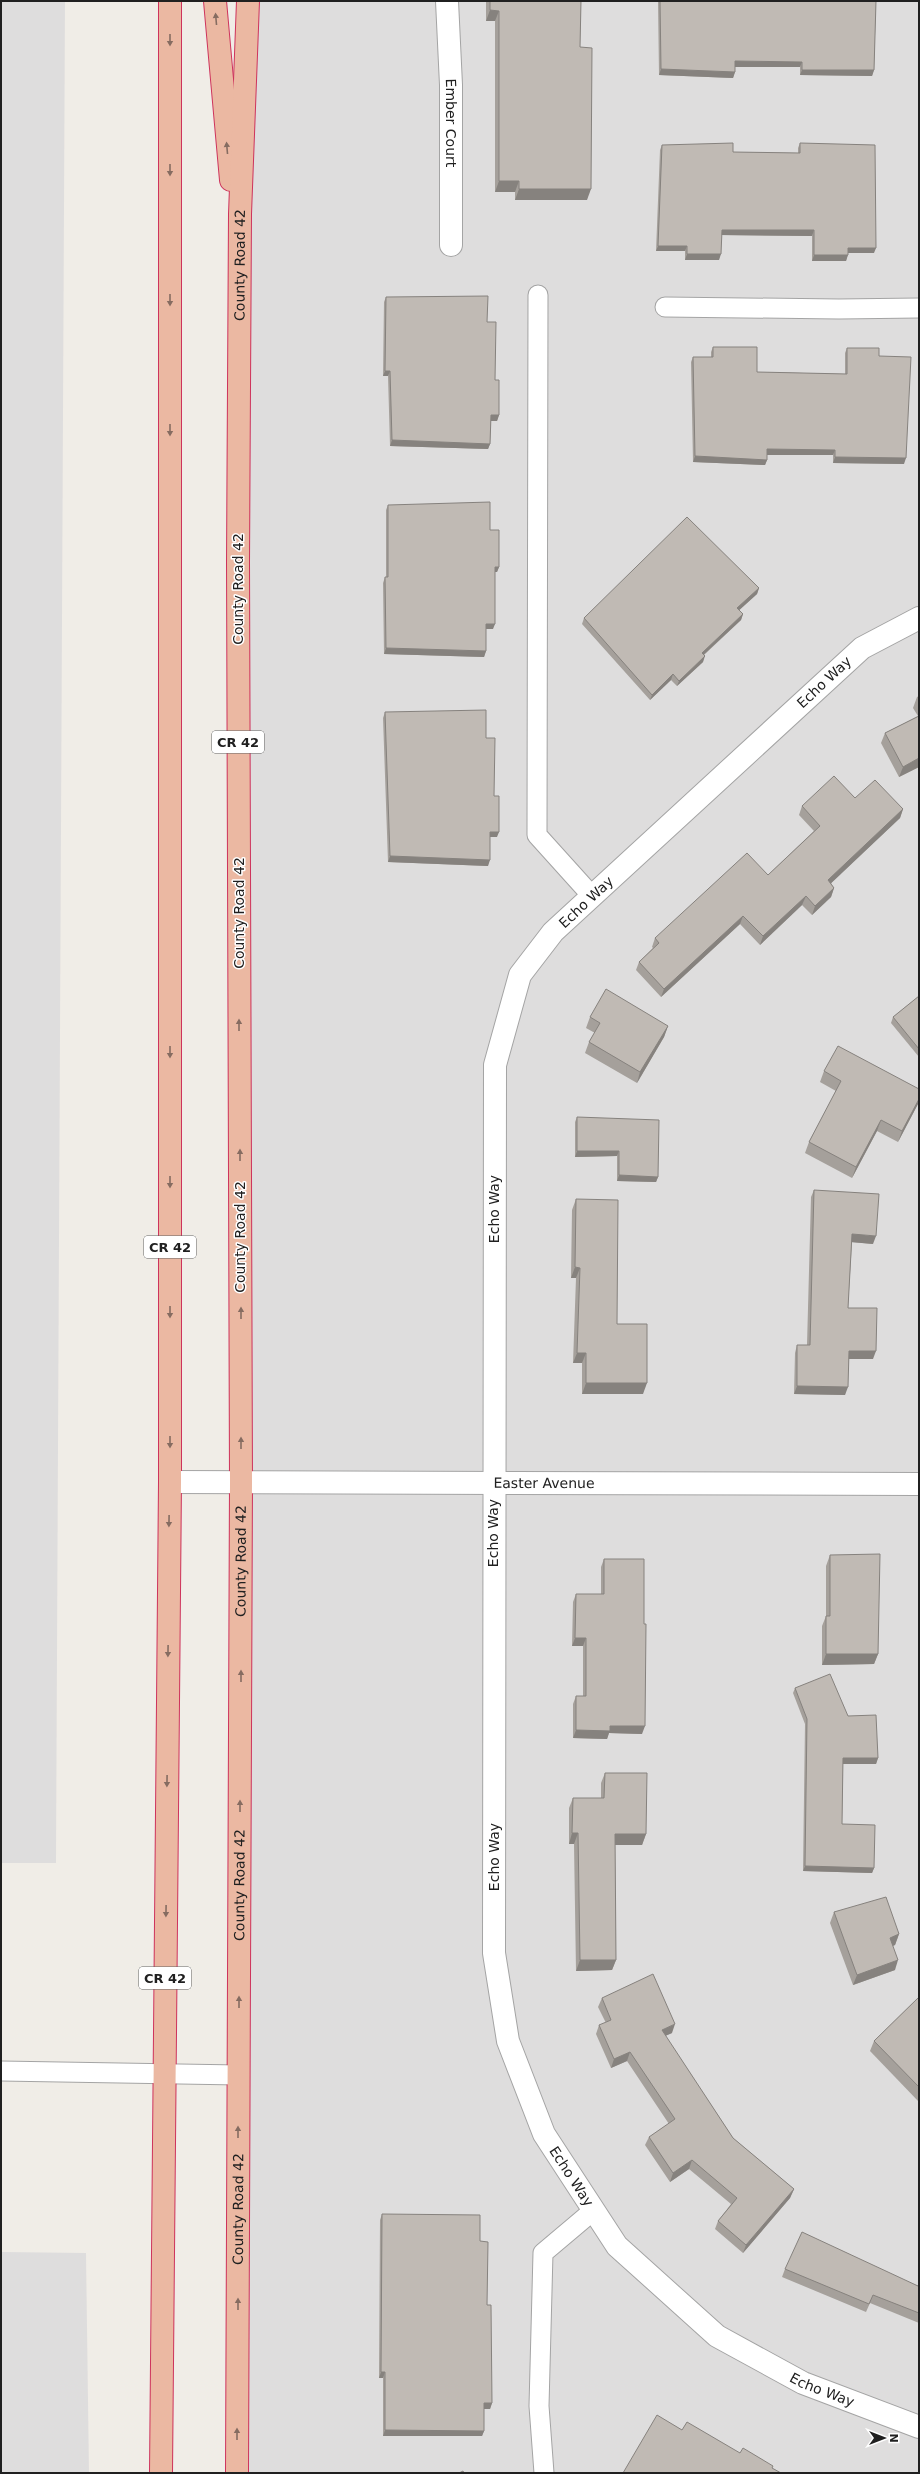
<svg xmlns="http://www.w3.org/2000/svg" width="920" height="2474" viewBox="0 0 920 2474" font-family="'DejaVu Sans',sans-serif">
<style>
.residential{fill:#dedddd}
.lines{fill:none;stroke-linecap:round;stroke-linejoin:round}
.service-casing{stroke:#a4a4a4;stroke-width:21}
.minor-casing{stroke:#a4a4a4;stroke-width:24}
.trunk-casing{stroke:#ce335c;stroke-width:24}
.service{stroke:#fff;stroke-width:19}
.minor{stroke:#fff;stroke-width:22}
.trunk{stroke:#ebb8a2;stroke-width:22}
.wall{fill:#a5a09b}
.shaded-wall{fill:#86827e}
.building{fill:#c0bab4;stroke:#86827e}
.oneway{fill:#866c61}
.labels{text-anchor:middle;stroke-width:3;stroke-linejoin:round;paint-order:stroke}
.shield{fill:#fff;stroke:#636363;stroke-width:1}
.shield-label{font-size:13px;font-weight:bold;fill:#202020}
.street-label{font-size:14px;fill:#202020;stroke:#fff}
</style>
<rect width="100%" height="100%" fill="#f0ede7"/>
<g class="residential">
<path d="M 1,1 L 65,1 L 56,1863 L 1,1863 Z"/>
<path d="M 248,1 L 919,1 L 919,2473 L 234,2473 Z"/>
<path d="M 1,2252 L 86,2253 L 89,2473 L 1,2473 Z"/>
</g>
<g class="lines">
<g class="service-casing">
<g id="service">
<path d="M 538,295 L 537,835 L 592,896"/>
<path d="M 665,307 L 839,309 L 919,308"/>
<path d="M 1,2071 L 239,2075"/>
<path d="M 544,2473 L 539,2406 L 543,2253 L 594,2210"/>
</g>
</g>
<g class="minor-casing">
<g id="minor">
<path id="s1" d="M 447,1 L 451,85 L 451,245"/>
<path id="s2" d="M 919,618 L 862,648 L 553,932 L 520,975 L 495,1065 L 494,1953 L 508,2041 L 544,2134 L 617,2246 L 717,2336 L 803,2383 L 919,2427"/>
<path id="s3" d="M 170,1482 L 919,1484"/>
</g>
</g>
<g class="trunk-casing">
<g id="trunk">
<path d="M 215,1 L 231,180"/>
<path d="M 161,2473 L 170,1482 L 170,1"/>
<path id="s4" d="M 237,2473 L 241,1482 L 238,562 L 240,214 L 248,1"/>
</g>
</g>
<use href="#service" class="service"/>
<use href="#minor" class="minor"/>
<use href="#trunk" class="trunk"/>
</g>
<g class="wall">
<path d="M 486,1 L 581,1 L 580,47 L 587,200 L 515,200 L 515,192 L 495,192 L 495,21 L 486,21 Z"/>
<path d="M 658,1 L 876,1 L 874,70 L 872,76 L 800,75 L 800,67 L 735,67 L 735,72 L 733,78 L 659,75 Z"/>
<path d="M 800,143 L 874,253 L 848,253 L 846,261 L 812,261 L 812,236 L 721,235 L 719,260 L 685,260 L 685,251 L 656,251 L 660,150 L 662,145 L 733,152 L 798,153 L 798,148 Z"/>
<path d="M 386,297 L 487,322 L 495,380 L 499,415 L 497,421 L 491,421 L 490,444 L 488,449 L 390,446 L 388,376 L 383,376 L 384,302 Z"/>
<path d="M 713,347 L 757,372 L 845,374 L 845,353 L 847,348 L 879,356 L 904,464 L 833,463 L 833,455 L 767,455 L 767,460 L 765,465 L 693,462 L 691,362 L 693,357 L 711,357 L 711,352 Z"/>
<path d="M 388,505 L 490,530 L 499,567 L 497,572 L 495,572 L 493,629 L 486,629 L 486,651 L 484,657 L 384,654 L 383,583 L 385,577 L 386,577 L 386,510 Z"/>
<path d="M 759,588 L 757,594 L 739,610 L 743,614 L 741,620 L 704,655 L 703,662 L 677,686 L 671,680 L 650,700 L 582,624 L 584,618 Z"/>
<path d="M 919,696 L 919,767 L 899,777 L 881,743 L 885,733 L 918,716 L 913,708 L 917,697 Z"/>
<path d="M 385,712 L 486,738 L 494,796 L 497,837 L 490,837 L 488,866 L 388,862 L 383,718 Z"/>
<path d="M 855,798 L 903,809 L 900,818 L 831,883 L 834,888 L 831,897 L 812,915 L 802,905 L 760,945 L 740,924 L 661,997 L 636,970 L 639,962 L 653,948 L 652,947 L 655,938 L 768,875 L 814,831 L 799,815 L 802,806 Z"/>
<path d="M 919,996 L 919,1057 L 891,1023 L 893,1017 Z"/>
<path d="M 590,1017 L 668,1026 L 664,1037 L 637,1083 L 585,1053 L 589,1042 L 595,1033 L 586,1028 Z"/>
<path d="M 824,1071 L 919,1089 L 919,1102 L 898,1142 L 877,1131 L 852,1178 L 805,1153 L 809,1142 L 836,1091 L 820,1082 Z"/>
<path d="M 577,1117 L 658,1177 L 656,1182 L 617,1181 L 617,1156 L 575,1157 L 575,1122 Z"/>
<path d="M 814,1190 L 873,1244 L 852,1242 L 848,1308 L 873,1359 L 849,1359 L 845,1395 L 794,1394 L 795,1353 L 797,1345 L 807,1345 L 811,1197 Z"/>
<path d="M 576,1199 L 617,1324 L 643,1394 L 582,1394 L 582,1363 L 573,1363 L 576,1278 L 571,1278 L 572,1210 Z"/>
<path d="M 830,1555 L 878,1654 L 874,1664 L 822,1665 L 822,1626 L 826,1616 L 826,1566 Z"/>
<path d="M 604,1559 L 642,1734 L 609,1733 L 607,1739 L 573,1738 L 573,1704 L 576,1696 L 583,1696 L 583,1646 L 572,1646 L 573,1602 L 576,1594 L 601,1594 L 601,1567 Z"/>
<path d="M 795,1688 L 848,1716 L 878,1758 L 876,1764 L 843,1764 L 842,1824 L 874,1868 L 872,1873 L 803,1871 L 805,1724 L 793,1693 Z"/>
<path d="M 605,1773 L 646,1834 L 642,1845 L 615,1845 L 616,1960 L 612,1970 L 576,1971 L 574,1844 L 569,1844 L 569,1808 L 573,1798 L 601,1798 L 601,1783 Z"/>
<path d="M 834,1912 L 899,1934 L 895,1945 L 893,1946 L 895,1970 L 853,1985 L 830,1923 Z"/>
<path d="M 919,1997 L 919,2102 L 870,2051 L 874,2041 Z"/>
<path d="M 602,1998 L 672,2033 L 665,2036 L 733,2138 L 794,2189 L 790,2198 L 743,2253 L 715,2229 L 718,2221 L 731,2204 L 689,2169 L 670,2182 L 645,2145 L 649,2137 L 669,2124 L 627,2061 L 611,2068 L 596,2034 L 599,2025 L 606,2023 L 598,2007 Z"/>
<path d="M 382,2214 L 480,2241 L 487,2305 L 492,2403 L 490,2409 L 484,2409 L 484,2431 L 482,2436 L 383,2436 L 383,2378 L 379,2378 L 380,2220 Z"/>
<path d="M 785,2269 L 918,2286 L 919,2284 L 919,2323 L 870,2303 L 866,2312 L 782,2277 Z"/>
</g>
<g class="shaded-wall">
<path d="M 490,10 L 499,11 L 495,21 L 486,21 Z"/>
<path d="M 735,61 L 802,62 L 800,67 L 733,67 Z"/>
<path d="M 661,69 L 735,72 L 733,78 L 659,75 Z"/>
<path d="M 802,70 L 874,70 L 872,76 L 800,75 Z"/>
<path d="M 499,181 L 519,181 L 515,192 L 495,192 Z"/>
<path d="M 519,189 L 591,189 L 587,200 L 515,200 Z"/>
<path d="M 722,230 L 814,230 L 812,236 L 720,235 Z"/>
<path d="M 658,246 L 687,246 L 685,251 L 656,251 Z"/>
<path d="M 848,248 L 876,248 L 874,253 L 846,253 Z"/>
<path d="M 687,254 L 721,254 L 719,260 L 685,260 Z"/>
<path d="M 814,255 L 848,255 L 846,261 L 812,261 Z"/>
<path d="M 385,371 L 390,371 L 388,376 L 383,376 Z"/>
<path d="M 491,415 L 499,415 L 497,421 L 489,421 Z"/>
<path d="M 392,440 L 490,444 L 488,449 L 390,446 Z"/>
<path d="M 767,449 L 835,450 L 833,455 L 765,455 Z"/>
<path d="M 695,456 L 767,460 L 765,465 L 693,462 Z"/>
<path d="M 835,457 L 906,458 L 904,464 L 833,463 Z"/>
<path d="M 495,567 L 499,567 L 497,572 L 493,572 Z"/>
<path d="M 759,588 L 757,594 L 735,614 L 737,608 Z"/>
<path d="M 743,614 L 741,620 L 700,658 L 702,653 Z"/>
<path d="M 486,624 L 495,624 L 493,629 L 484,629 Z"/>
<path d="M 386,648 L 486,651 L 484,657 L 384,654 Z"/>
<path d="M 705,656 L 703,662 L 677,686 L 679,681 Z"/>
<path d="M 673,674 L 671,680 L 650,700 L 652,695 Z"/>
<path d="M 919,758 L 919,767 L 899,777 L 903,767 Z"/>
<path d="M 903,809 L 900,818 L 825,889 L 828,880 Z"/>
<path d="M 490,832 L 499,832 L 497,837 L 488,837 Z"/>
<path d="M 390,856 L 490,860 L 488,866 L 388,862 Z"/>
<path d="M 834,888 L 831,897 L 812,915 L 815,906 Z"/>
<path d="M 806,896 L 802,905 L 760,945 L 763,936 Z"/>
<path d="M 743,916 L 740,924 L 661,997 L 664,989 Z"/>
<path d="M 668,1026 L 664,1037 L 637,1083 L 640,1072 Z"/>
<path d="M 919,1099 L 919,1102 L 898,1142 L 902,1131 Z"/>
<path d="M 881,1120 L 877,1131 L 852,1178 L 856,1167 Z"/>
<path d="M 577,1151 L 619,1151 L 617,1156 L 575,1157 Z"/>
<path d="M 619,1175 L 658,1177 L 656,1182 L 617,1181 Z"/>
<path d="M 852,1234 L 876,1236 L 873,1244 L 850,1242 Z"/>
<path d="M 575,1267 L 580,1268 L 576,1278 L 571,1278 Z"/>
<path d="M 849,1351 L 876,1351 L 873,1359 L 846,1359 Z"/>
<path d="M 577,1353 L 586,1353 L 582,1363 L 573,1363 Z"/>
<path d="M 586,1383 L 647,1383 L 643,1394 L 582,1394 Z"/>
<path d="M 797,1386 L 848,1387 L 845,1395 L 794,1394 Z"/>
<path d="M 575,1638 L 586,1638 L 583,1646 L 572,1646 Z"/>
<path d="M 826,1654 L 878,1654 L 874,1664 L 822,1665 Z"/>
<path d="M 610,1726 L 645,1726 L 642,1734 L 609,1733 L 607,1739 L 573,1738 L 576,1730 Z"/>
<path d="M 843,1758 L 878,1758 L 876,1764 L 841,1764 Z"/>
<path d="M 572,1833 L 578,1833 L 574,1844 L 569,1844 Z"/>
<path d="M 615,1834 L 646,1834 L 642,1845 L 611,1845 Z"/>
<path d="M 805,1866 L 874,1868 L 872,1873 L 803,1871 Z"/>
<path d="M 899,1934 L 895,1945 L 886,1948 L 890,1938 Z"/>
<path d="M 580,1960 L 616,1960 L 612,1970 L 576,1971 Z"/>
<path d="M 898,1960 L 895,1970 L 853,1985 L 857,1975 Z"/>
<path d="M 675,2024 L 672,2033 L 658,2039 L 662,2030 Z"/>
<path d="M 630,2052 L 627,2061 L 611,2068 L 614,2059 Z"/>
<path d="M 692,2160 L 689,2169 L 670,2182 L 673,2173 Z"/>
<path d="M 794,2189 L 790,2198 L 743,2253 L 746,2245 Z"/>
<path d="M 381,2372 L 385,2372 L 383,2378 L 379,2378 Z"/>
<path d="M 484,2403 L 492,2403 L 490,2409 L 482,2409 Z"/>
<path d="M 385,2430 L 484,2431 L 482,2436 L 383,2436 Z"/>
</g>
<g class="building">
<path d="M 490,1 L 581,1 L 580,47 L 592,48 L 591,189 L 519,189 L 519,181 L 499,181 L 499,11 L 490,10 Z"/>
<path d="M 660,1 L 876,1 L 874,70 L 802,70 L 802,62 L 735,61 L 735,72 L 661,69 Z"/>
<path d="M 733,143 L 733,152 L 800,153 L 800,143 L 875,145 L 876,248 L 848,248 L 848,255 L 814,255 L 814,230 L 722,230 L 721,254 L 687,254 L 687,246 L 658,246 L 662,145 Z"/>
<path d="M 488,296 L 487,322 L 496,322 L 495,380 L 499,380 L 499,415 L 491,415 L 490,444 L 392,440 L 390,371 L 385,371 L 386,297 Z"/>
<path d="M 713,347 L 757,347 L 757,372 L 847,374 L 847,348 L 879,348 L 879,356 L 911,357 L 906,458 L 835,457 L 835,450 L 767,449 L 767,460 L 695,456 L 693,357 L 713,357 Z"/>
<path d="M 490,502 L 490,530 L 499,530 L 499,567 L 495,567 L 495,624 L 486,624 L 486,651 L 386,648 L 385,577 L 388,577 L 388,505 Z"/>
<path d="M 687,517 L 759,588 L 737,608 L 743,614 L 702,653 L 705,656 L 679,681 L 673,674 L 652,695 L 584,618 Z"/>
<path d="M 486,710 L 486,738 L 495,738 L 494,796 L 499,796 L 499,832 L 490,832 L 490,860 L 390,856 L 385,712 Z"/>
<path d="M 919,716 L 919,758 L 903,767 L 885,733 Z"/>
<path d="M 834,776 L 855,798 L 875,780 L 903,809 L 828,880 L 834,888 L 815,906 L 806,896 L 763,936 L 743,916 L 664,989 L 639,962 L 659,943 L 655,938 L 747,853 L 768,875 L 820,826 L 802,806 Z"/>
<path d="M 606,989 L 668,1026 L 640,1072 L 589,1042 L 600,1023 L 590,1017 Z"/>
<path d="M 919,996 L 919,1049 L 893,1017 Z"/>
<path d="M 838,1046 L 919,1089 L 919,1099 L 902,1131 L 881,1120 L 856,1167 L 809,1142 L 841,1081 L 824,1071 Z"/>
<path d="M 577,1117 L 659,1120 L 658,1177 L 619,1175 L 619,1151 L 577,1151 Z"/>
<path d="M 814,1190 L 879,1194 L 876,1236 L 852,1234 L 848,1308 L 877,1308 L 876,1351 L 849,1351 L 848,1387 L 797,1386 L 797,1345 L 810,1345 Z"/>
<path d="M 576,1199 L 618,1200 L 617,1324 L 647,1324 L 647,1383 L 586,1383 L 586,1353 L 577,1353 L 580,1268 L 575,1267 Z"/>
<path d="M 880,1554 L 878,1654 L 826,1654 L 826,1616 L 830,1616 L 830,1555 Z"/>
<path d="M 604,1559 L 644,1559 L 644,1624 L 646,1624 L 645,1726 L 610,1726 L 610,1731 L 576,1730 L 576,1696 L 586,1696 L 586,1638 L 575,1638 L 576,1594 L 604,1594 Z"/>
<path d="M 830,1674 L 848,1716 L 876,1715 L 878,1758 L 843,1758 L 842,1824 L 875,1825 L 874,1868 L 805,1866 L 807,1719 L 795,1688 Z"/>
<path d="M 605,1773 L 647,1773 L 646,1834 L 615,1834 L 616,1960 L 580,1960 L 578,1833 L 572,1833 L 573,1798 L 604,1798 Z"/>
<path d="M 886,1897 L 899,1934 L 890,1938 L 898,1960 L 857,1975 L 834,1912 Z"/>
<path d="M 653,1974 L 675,2024 L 662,2030 L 733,2138 L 794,2189 L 746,2245 L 718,2221 L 737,2198 L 692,2160 L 673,2173 L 649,2137 L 675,2119 L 630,2052 L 614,2059 L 599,2025 L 611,2020 L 602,1998 Z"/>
<path d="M 919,1997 L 919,2087 L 874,2041 Z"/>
<path d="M 382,2214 L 480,2215 L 480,2241 L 488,2242 L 487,2305 L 491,2305 L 492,2403 L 484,2403 L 484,2431 L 385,2430 L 385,2372 L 381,2372 Z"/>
<path d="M 802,2232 L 918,2286 L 919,2284 L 919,2313 L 873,2295 L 869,2304 L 785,2269 Z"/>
<path d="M 657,2415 L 682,2430 L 687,2422 L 740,2453 L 743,2448 L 773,2466 L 772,2468 L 781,2473 L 623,2473 Z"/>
<path d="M 463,2471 L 464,2473 L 459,2473 Z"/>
</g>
<defs><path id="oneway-solid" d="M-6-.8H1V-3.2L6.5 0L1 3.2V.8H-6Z"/></defs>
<g class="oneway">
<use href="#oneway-solid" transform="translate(216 19) rotate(-95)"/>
<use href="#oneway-solid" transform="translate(170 40) rotate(90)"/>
<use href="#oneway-solid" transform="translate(227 148) rotate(-95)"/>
<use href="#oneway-solid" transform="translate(170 170) rotate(90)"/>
<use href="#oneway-solid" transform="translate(170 300) rotate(90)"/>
<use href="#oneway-solid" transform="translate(170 430) rotate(90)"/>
<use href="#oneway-solid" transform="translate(239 1025) rotate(-90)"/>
<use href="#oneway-solid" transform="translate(170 1052) rotate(90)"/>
<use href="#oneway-solid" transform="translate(240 1155) rotate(-90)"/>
<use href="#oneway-solid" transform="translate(170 1182) rotate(90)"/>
<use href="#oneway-solid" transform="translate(170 1312) rotate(90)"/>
<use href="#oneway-solid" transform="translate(241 1313) rotate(-90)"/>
<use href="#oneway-solid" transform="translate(170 1442) rotate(90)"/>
<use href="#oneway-solid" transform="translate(241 1443) rotate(-90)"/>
<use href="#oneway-solid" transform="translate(169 1521) rotate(91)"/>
<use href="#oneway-solid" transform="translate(168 1651) rotate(91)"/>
<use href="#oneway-solid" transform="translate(241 1676) rotate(-90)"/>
<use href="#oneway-solid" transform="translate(167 1781) rotate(91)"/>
<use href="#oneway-solid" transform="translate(240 1806) rotate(-90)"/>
<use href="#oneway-solid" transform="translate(166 1911) rotate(91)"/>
<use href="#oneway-solid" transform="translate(239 2002) rotate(-90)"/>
<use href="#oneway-solid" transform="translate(238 2132) rotate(-90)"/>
<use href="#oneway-solid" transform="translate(238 2304) rotate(-90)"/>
<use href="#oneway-solid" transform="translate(237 2434) rotate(-90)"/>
</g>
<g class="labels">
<g class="shield">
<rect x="212" y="731" width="52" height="22" rx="3"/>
<rect x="144" y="1236" width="52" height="22" rx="3"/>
<rect x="139" y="1967" width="52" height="22" rx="3"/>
</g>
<g class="shield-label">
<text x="238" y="747">CR 42</text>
<text x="170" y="1252">CR 42</text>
<text x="165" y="1983">CR 42</text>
</g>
<g class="street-label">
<text dy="5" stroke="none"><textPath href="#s1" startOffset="122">Ember Court</textPath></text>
<text dy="5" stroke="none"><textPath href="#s4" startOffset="2208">County Road 42</textPath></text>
<text transform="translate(238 589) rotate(-90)" y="5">County Road 42</text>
<text transform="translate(824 682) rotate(-43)" y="5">Echo Way</text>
<text transform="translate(586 902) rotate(-43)" y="5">Echo Way</text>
<text transform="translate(239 913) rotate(-90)" y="5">County Road 42</text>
<text transform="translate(494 1209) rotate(-90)" y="5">Echo Way</text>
<text transform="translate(240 1237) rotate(-90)" y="5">County Road 42</text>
<text dy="5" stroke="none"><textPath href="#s3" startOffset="374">Easter Avenue</textPath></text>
<text transform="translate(493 1533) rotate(-90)" y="5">Echo Way</text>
<text dy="5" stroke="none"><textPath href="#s4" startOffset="912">County Road 42</textPath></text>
<text transform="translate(494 1857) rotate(-90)" y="5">Echo Way</text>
<text dy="5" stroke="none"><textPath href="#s4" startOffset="588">County Road 42</textPath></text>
<text dy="5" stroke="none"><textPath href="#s2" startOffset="1759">Echo Way</textPath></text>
<text dy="5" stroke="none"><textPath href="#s4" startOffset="264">County Road 42</textPath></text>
<text dy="5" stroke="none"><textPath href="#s2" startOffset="2095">Echo Way</textPath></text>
</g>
</g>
<rect width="920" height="2474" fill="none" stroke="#202020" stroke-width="4"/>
<g transform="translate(884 2438) rotate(90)" stroke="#ffffff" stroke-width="3" paint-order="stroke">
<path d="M0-3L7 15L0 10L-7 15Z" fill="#202020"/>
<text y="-6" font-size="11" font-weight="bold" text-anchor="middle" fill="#202020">N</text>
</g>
</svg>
